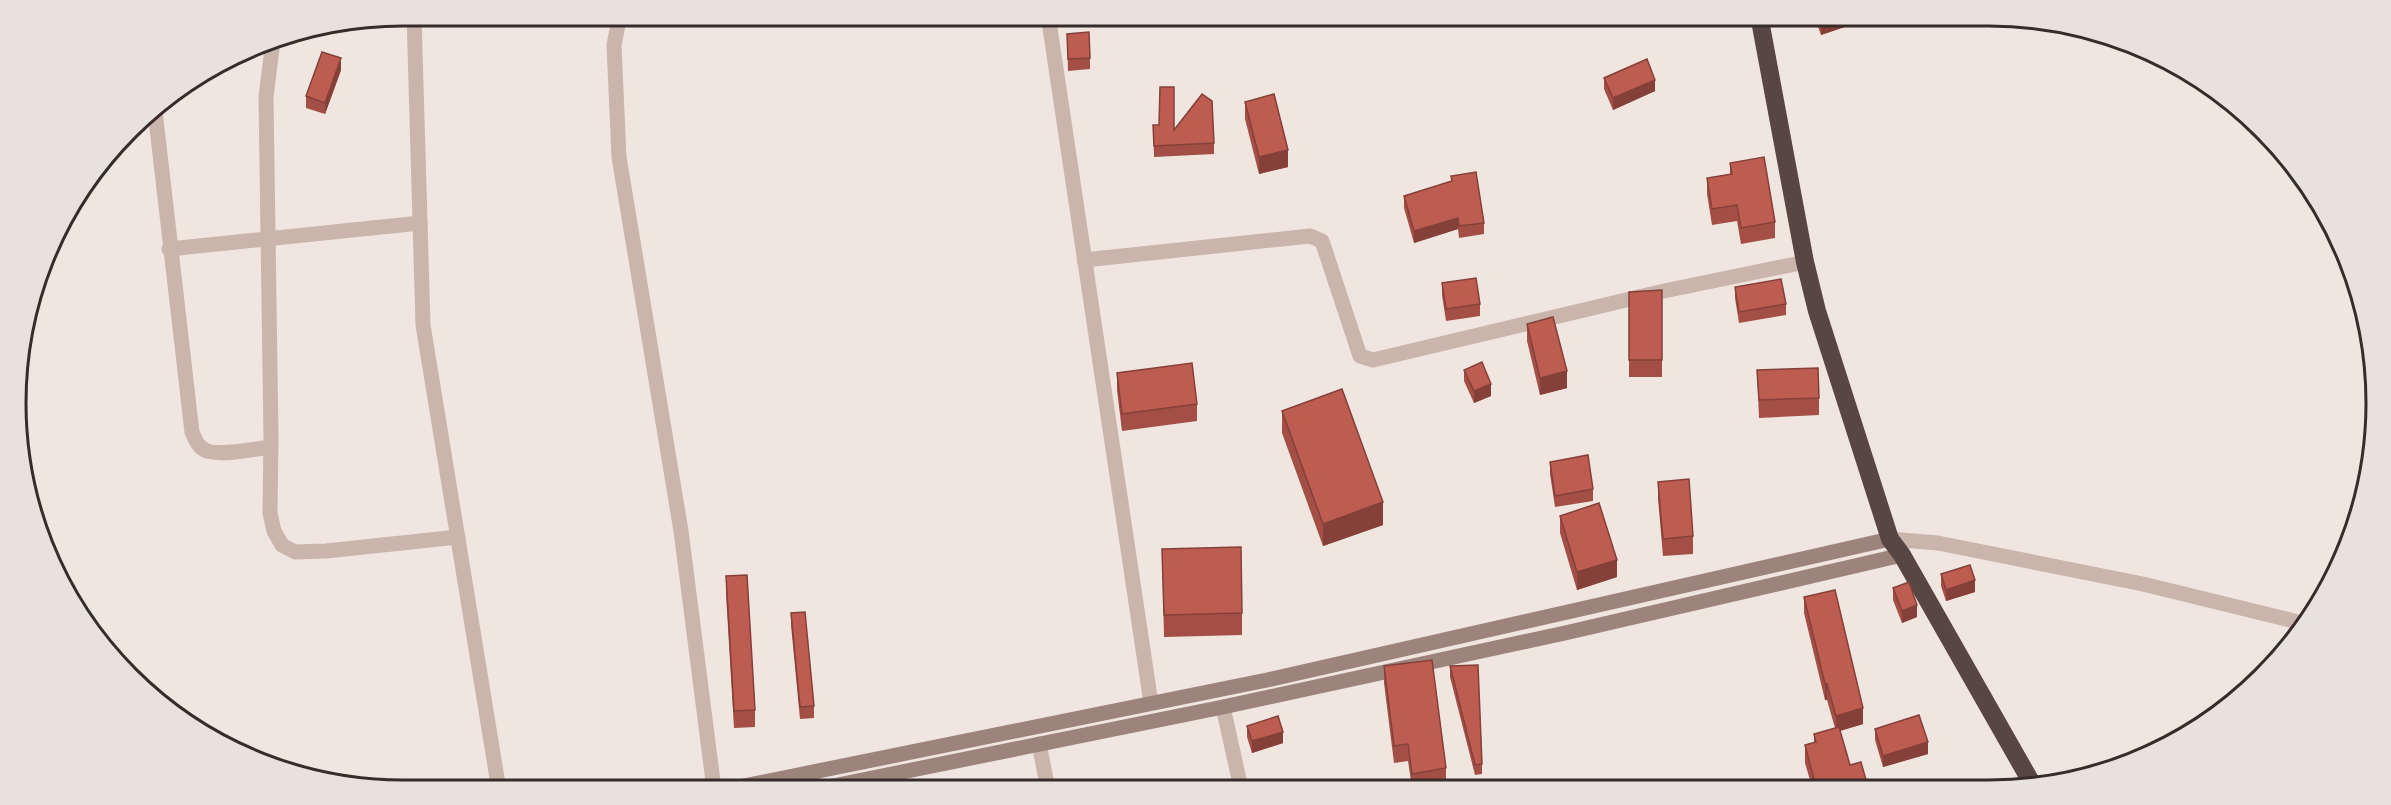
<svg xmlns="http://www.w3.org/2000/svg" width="2391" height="805" viewBox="0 0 2391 805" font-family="'Exo 2',sans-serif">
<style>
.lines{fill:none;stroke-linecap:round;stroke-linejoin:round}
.street{stroke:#c9b5ac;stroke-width:15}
.secondary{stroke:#9c847d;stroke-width:15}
.highway{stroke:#574642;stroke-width:18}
.wall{fill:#a34f46}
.shaded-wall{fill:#844039}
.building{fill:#bd5c51;stroke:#844039;stroke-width:1.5}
.rim{fill:none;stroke:#372c2a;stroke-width:3}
</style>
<rect width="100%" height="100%" fill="#f1e6df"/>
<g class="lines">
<g class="street">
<path d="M 414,15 L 423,325 L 499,790"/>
<path d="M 620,15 L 614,45 L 619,157 L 681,531 L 714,789"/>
<path d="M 1048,15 L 1151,703"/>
<path d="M 273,41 L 266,97 L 271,437 L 270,513 L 274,531 L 282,545 L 295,552 L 326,551 L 458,537"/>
<path d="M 155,111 L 192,432 C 195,439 198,448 207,451 C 223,456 254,449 271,447"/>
<path d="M 169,249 L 420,223"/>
<path d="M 1084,260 L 1310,236 L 1322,241 L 1360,356 L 1373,360 L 1664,291 L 1805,262"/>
<path d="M 1890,539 L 1938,543 L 2143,584 L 2302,623"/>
<path d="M 1223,707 L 1241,788"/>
<path d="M 1039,744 L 1048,789"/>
<path d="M 888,775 L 890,789"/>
</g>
<g class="secondary">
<path d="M 729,789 L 1267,680 L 1890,539"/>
<path d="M 818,789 L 1223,707 L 1565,633 L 1902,555"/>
</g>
<path class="highway" d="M 1759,15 L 1805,262 L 1817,311 L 1890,539 L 1902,555 L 2034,787"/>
</g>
<g class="wall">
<path d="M 1814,15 L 1880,15 L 1821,35 Z"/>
<path d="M 1067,34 L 1090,58 L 1090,69 L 1068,71 Z"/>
<path d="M 341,70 L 325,114 L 306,108 L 306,96 Z"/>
<path d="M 1604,78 L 1655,91 L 1613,110 L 1604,89 Z"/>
<path d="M 1245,102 L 1288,167 L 1259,174 L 1245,119 Z"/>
<path d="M 1153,125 L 1174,130 L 1214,143 L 1214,154 L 1154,157 Z"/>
<path d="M 1730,163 L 1775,222 L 1775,238 L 1741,244 L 1737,221 L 1712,225 L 1707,194 L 1707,178 L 1730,174 Z"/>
<path d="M 1451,176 L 1484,223 L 1484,234 L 1459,238 L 1458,229 L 1414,243 L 1404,208 L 1404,196 L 1451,181 Z"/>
<path d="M 1442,283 L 1480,304 L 1480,316 L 1446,321 L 1442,295 Z"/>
<path d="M 1735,287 L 1786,304 L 1786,315 L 1739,323 L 1735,298 Z"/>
<path d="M 1662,290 L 1662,377 L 1629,377 L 1629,292 Z"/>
<path d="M 1527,324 L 1567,388 L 1540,395 L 1527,341 Z"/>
<path d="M 1464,370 L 1491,396 L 1474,403 L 1464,381 Z"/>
<path d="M 1757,370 L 1819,398 L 1819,415 L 1759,418 Z"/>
<path d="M 1117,373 L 1197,404 L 1197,421 L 1122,431 L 1117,390 Z"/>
<path d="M 1282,411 L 1383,525 L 1323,546 L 1282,433 Z"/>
<path d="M 1550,462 L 1593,489 L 1593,501 L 1555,507 L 1550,474 Z"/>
<path d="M 1658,482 L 1693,536 L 1693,554 L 1663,556 L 1658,499 Z"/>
<path d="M 1560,516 L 1617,577 L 1577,590 L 1560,533 Z"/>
<path d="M 1162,549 L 1242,613 L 1242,635 L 1164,637 Z"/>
<path d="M 1941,574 L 1975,592 L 1946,601 L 1941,586 Z"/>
<path d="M 726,576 L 755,710 L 755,727 L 734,728 L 726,594 Z"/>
<path d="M 1893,588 L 1917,617 L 1902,623 L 1893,600 Z"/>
<path d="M 1804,597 L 1863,724 L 1840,731 L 1850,765 L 1866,787 L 1812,787 L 1805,763 L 1805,745 L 1814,743 L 1814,734 L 1835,728 L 1827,700 L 1825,700 L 1804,613 Z"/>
<path d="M 791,613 L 814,706 L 814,718 L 800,719 L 791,625 Z"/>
<path d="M 1384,666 L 1446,768 L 1446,785 L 1427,788 L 1412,788 L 1408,761 L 1394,763 L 1384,683 Z"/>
<path d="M 1450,666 L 1482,764 L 1482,774 L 1475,775 L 1450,677 Z"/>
<path d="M 1247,726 L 1283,743 L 1252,753 L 1247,737 Z"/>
<path d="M 1875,729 L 1928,754 L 1883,767 L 1875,740 Z"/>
</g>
<g class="shaded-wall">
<path d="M 1830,15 L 1880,15 L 1821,35 L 1821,18 Z"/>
<path d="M 341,58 L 341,70 L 325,114 L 325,103 Z"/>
<path d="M 1655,80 L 1655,91 L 1613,110 L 1613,98 Z"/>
<path d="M 1288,150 L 1288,167 L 1259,174 L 1259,157 Z"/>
<path d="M 1458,218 L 1458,229 L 1414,243 L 1414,231 Z"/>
<path d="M 1567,371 L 1567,388 L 1540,395 L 1540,378 Z"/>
<path d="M 1491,384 L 1491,396 L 1474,403 L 1474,391 Z"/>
<path d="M 1383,502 L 1383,525 L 1323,546 L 1323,524 Z"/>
<path d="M 1617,560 L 1617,577 L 1577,590 L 1577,572 Z"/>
<path d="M 1975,580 L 1975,592 L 1946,601 L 1946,590 Z"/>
<path d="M 1917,605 L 1917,617 L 1902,623 L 1902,611 Z"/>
<rect x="1825" y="684" width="2" height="16"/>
<path d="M 1863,708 L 1863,724 L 1836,732 L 1836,716 Z"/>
<path d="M 1283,732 L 1283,743 L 1252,753 L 1252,741 Z"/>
<path d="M 1928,742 L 1928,754 L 1883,767 L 1883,756 Z"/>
<path d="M 1866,780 L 1866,787 L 1852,787 L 1852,784 Z"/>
</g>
<g class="building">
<path d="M 1820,15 L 1830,15 L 1821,18 Z"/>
<path d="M 1089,32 L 1090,58 L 1068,59 L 1067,34 Z"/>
<path d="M 322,52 L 341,58 L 325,103 L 306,96 Z"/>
<path d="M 1647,59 L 1655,80 L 1613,98 L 1604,78 Z"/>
<path d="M 1160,87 L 1174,87 L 1174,130 L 1202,94 L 1212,101 L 1214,143 L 1154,146 L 1153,125 L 1159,125 Z"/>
<path d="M 1274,94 L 1288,150 L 1259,157 L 1245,102 Z"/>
<path d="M 1764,157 L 1775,222 L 1741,228 L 1737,205 L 1712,209 L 1707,178 L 1732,174 L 1730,163 Z"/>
<path d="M 1476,172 L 1484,223 L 1459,226 L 1458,218 L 1414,231 L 1404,196 L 1452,181 L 1451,176 Z"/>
<path d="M 1476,278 L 1480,304 L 1446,309 L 1442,283 Z"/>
<path d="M 1781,279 L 1786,304 L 1739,312 L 1735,287 Z"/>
<path d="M 1662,290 L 1662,360 L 1629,360 L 1629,292 Z"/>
<path d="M 1553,317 L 1567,371 L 1540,378 L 1527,324 Z"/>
<path d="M 1482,362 L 1491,384 L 1474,391 L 1464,370 Z"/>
<path d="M 1192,363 L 1197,404 L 1122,414 L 1117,373 Z"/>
<path d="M 1818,368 L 1819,398 L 1759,400 L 1757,370 Z"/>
<path d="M 1342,389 L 1383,502 L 1323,524 L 1282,411 Z"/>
<path d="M 1588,455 L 1593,489 L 1555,496 L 1550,462 Z"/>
<path d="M 1689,479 L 1693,536 L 1663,539 L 1658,482 Z"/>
<path d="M 1599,503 L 1617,560 L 1577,572 L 1560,516 Z"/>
<path d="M 1241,547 L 1242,613 L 1164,615 L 1162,549 Z"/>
<path d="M 1970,565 L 1975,580 L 1946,590 L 1941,574 Z"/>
<path d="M 747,575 L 755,710 L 734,711 L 726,576 Z"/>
<path d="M 1909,582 L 1917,605 L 1902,611 L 1893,588 Z"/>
<path d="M 1835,590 L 1863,708 L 1836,716 L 1827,684 L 1825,684 L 1804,597 Z"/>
<path d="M 805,612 L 814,706 L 800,707 L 791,613 Z"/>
<path d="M 1432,660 L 1446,768 L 1412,774 L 1408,744 L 1394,746 L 1384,666 Z"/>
<path d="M 1478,665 L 1482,764 L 1475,765 L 1450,666 Z"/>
<path d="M 1919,715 L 1928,742 L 1883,756 L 1875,729 Z"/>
<path d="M 1278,716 L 1283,732 L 1252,741 L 1247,726 Z"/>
<path d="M 1839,727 L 1850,765 L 1861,762 L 1866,780 L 1852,784 L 1853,787 L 1816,787 L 1805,745 L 1816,742 L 1814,734 Z"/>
</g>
<path d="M0 0H2391V805H0ZM403 26H1989A377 377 0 0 1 2366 403V403A377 377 0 0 1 1989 780H403A377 377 0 0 1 26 403V403A377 377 0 0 1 403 26Z" fill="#e9e1dc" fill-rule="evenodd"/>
<path class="rim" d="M403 26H1989A377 377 0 0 1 2366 403V403A377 377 0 0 1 1989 780H403A377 377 0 0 1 26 403V403A377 377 0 0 1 403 26Z"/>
</svg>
